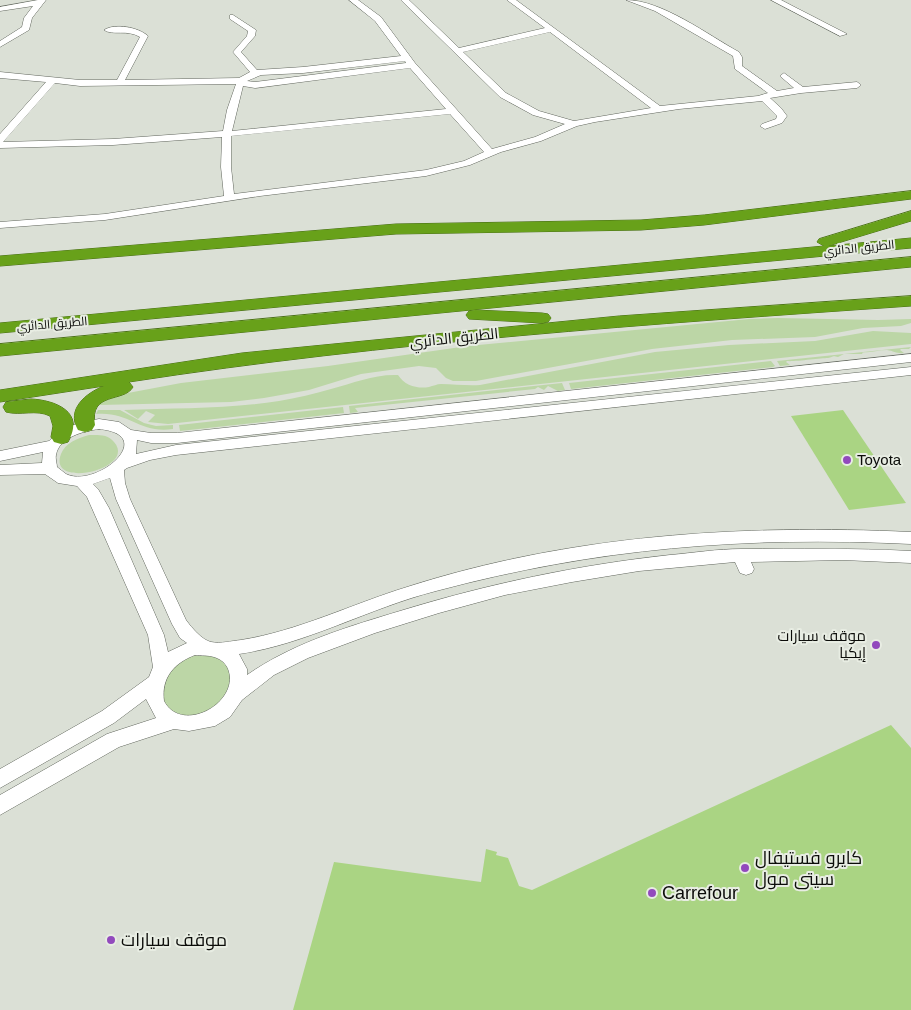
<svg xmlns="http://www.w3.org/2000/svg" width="911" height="1010" viewBox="0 0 911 1010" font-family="Helvetica,Cairo,sans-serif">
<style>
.green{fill:#bcd6a6}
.building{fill:#aad483}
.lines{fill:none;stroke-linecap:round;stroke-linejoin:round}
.minor-casing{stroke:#61665d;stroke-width:1}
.highway-casing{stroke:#476d14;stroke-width:1}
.minor{fill:#fff;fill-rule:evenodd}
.highway{fill:#68a11a;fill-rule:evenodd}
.poi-dot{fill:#924abd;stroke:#e8ede3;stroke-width:2}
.labels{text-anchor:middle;stroke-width:4;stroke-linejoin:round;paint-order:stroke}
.far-street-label{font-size:12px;fill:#0b0c09;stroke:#e8ede3}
.street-label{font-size:15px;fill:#0b0c09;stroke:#e8ede3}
.poi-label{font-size:15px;fill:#0b0c09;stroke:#e8ede3;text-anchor:start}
.near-poi-label{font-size:18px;fill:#0b0c09;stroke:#e8ede3;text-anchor:start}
</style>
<rect width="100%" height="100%" fill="#dbe0d6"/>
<g class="green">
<path d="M 778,318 L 878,320 L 911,319 L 911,323 L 901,326 L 863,328 L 815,337 L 732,340 L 652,349 L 476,381 L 453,381 L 446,378 L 436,368 L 419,366 L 361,374 L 309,390 L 264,398 L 231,402 L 99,405 L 101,402 L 112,396 L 181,383 L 328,366 L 468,346 L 749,319 Z"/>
<path d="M 873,331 L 911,333 L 911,344 L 168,424 L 148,422 L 155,415 L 146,411 L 138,419 L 124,410 C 175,408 228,409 279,401 C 297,398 314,394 331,389 C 354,383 374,374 398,375 C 405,386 418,389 429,387 C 433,386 437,384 441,384 C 454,384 467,386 480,385 L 655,352 L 729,345 L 815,341 Z"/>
<path d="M 911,347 L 909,349 L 901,349 L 900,350 L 904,353 C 897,354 894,351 887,350 C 879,350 872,353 863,352 L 862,354 L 844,354 L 838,357 C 832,355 833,357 828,358 C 821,358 793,362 787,361 L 786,362 L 790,365 L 780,366 L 777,361 Z"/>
<path d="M 771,361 L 775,366 L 773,367 L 571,389 L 569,383 Z"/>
<path d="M 562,383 L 565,390 L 558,391 L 548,386 L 544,390 L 538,387 L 535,389 L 355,408 L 358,412 L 350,413 L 349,406 Z"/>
<path d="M 343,407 L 344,413 L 180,431 L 179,425 Z"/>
<path d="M 98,410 L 120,410 L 144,423 L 156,426 L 173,425 L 173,429 C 139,434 130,411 96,414 Z"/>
<path d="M 89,435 C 98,435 108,434 114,442 C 138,469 47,490 61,454 C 65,443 78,438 89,435 Z"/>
<path d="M 205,654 C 262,666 214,730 176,714 C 166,709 162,702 162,693 C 161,668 183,656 205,654 Z"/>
</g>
<g class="building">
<path d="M 843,410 L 906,503 L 849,510 L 791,416 Z"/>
<path d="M 891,725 L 911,748 L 911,1010 L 293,1010 L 334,862 L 481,882 L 486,849 L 497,852 L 496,855 L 508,858 L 519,886 L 532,890 Z"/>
</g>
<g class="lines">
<g class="minor-casing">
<g id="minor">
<path d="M 38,0 L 46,0 L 32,18 L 29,30 L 0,47 L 0,41 L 22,27 L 24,18 L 33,6 L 0,11 L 0,7 Z"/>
<path d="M 349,0 L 358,0 L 381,17 L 415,63 L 492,149 L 535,137 L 565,124 L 533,115 L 500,97 L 401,0 L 409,0 L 459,48 L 545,28 L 507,0 L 516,0 L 660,106 L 758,96 L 768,93 L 735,69 L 733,56 L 655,11 L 626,0 C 662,0 708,35 739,52 L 742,57 L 742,66 L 777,91 L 794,88 L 780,76 L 784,73 L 803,87 L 857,82 L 861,85 L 857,88 L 801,93 L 770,98 L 781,108 L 787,116 L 782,123 L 765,129 L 760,126 L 762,124 L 776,119 L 777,116 L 762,101 L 679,109 L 595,122 L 577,126 L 541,141 L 501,152 L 470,165 L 426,176 L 260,196 L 105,220 L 0,228 L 0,222 L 105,214 L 224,196 L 221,167 L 222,137 L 113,145 L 0,148 L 0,134 L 46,82 L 0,78 L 0,72 L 80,80 L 117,80 L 140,37 C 127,29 113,36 104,30 C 115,23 138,27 148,36 L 125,80 L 239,78 L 250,72 L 233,52 L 247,36 L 248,31 L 230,19 L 230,15 L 233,15 L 256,30 L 255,36 L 241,52 L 257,70 L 303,67 L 401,56 L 375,21 ZM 550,32 L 651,108 L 574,121 L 539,111 L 506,93 L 463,52 ZM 405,61 L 406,63 L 255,82 L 247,81 L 261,75 L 303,73 ZM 410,68 L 446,109 L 232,131 L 243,86 L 255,88 ZM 55,83 L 80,86 L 236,84 L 227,110 L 223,131 L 113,139 L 3,142 ZM 450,114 L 484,152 L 464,161 L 426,170 L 234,194 L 231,167 L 231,136 Z"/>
<path d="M 771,0 L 781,0 L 847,34 L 840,36 Z"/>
<path d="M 911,354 L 911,362 L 177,443 L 151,443 L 137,440 L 136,454 L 176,445 L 911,367 L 911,375 L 176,455 L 150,460 L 127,468 L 124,470 L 125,483 L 130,499 L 186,620 C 192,628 202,640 211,642 C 221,644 231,641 241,640 C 298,631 352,604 407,587 C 569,535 742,524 911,532 L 911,544 C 745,536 597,548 436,591 C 369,608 307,644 239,654 L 247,669 L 247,675 C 293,643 347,627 400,611 C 488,584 578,565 670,555 C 693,553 718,549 741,549 C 798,549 854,548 911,551 L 911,563 L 843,560 L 751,562 L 754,569 L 752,573 L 746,575 L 740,573 L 735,562 L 639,571 L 572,582 L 505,595 L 439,613 L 375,633 L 308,658 L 274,675 L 242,700 L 230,717 L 215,726 L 189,731 L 174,729 L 119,747 L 0,815 L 0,795 L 107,734 L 156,718 L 146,699 L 114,723 L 0,788 L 0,769 L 102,711 L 149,677 L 153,667 L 148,635 L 87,497 L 77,486 L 58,483 L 45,474 L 0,475 L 0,465 L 42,463 L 43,452 L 0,461 L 0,451 L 49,441 L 62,429 L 83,422 L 99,419 L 119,422 L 131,430 L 151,433 L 177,433 ZM 99,429 C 160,435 96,489 66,474 C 63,472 60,469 57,467 C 57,464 55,458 56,455 C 59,437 84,431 99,429 ZM 110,478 L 116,499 L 172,624 L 180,638 L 187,643 L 168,652 L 164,635 L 109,508 L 98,489 L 93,484 ZM 195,655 C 201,656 209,655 214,657 C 224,660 229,667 230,677 C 231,708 180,732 164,701 C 161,678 174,663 195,655 Z"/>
</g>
</g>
<g class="highway-casing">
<g id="highway">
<path d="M 911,191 L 911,199 L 704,225 L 641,230 L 396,234 L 0,266 L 0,256 L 396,224 L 641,220 L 704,215 Z"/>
<path d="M 911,211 L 911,221 L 828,246 L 911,238 L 911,248 L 0,333 L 0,323 L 824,246 L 817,242 L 819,239 Z"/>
<path d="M 911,257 L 911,267 L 0,356 L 0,344 Z"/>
<path d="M 911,296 L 911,306 C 650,324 388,342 129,382 L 133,387 C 124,403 89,391 95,425 L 92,430 L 85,432 L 78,430 C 66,409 86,393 104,386 L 0,402 L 0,390 L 242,353 L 619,316 Z"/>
<path d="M 475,310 L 542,313 L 548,314 L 551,318 L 548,322 L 542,323 L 469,319 L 466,315 L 469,311 Z"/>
<path d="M 31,399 C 55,400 86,412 68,442 L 61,444 L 54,442 L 51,437 L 53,426 L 50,416 C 36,409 21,416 6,412 L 3,407 L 6,402 Z"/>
</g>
</g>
<use href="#minor" class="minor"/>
<use href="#highway" class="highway"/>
</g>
<g class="poi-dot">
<circle cx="847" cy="460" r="5"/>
<circle cx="876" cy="645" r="5"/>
<circle cx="745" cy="868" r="5"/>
<circle cx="652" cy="893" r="5"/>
<circle cx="111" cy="940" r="5"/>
</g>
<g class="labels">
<g class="far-street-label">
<text transform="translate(859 248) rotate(-6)" y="4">الطريق الدائري</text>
<text transform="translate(52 324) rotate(-5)" y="4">الطريق الدائري</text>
</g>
<g class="street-label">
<text transform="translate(454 338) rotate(-6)" y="5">الطريق الدائري</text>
</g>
<g class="poi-label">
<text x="857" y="465">Toyota</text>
<text x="866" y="641" text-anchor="end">موقف سيارات<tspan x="866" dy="17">إيكيا</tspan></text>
</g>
<g class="near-poi-label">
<text x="755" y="864">كايرو فستيفال<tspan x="755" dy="21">سيتى مول</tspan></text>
<text x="662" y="899">Carrefour</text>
<text x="121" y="946">موقف سيارات</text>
</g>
</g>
</svg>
